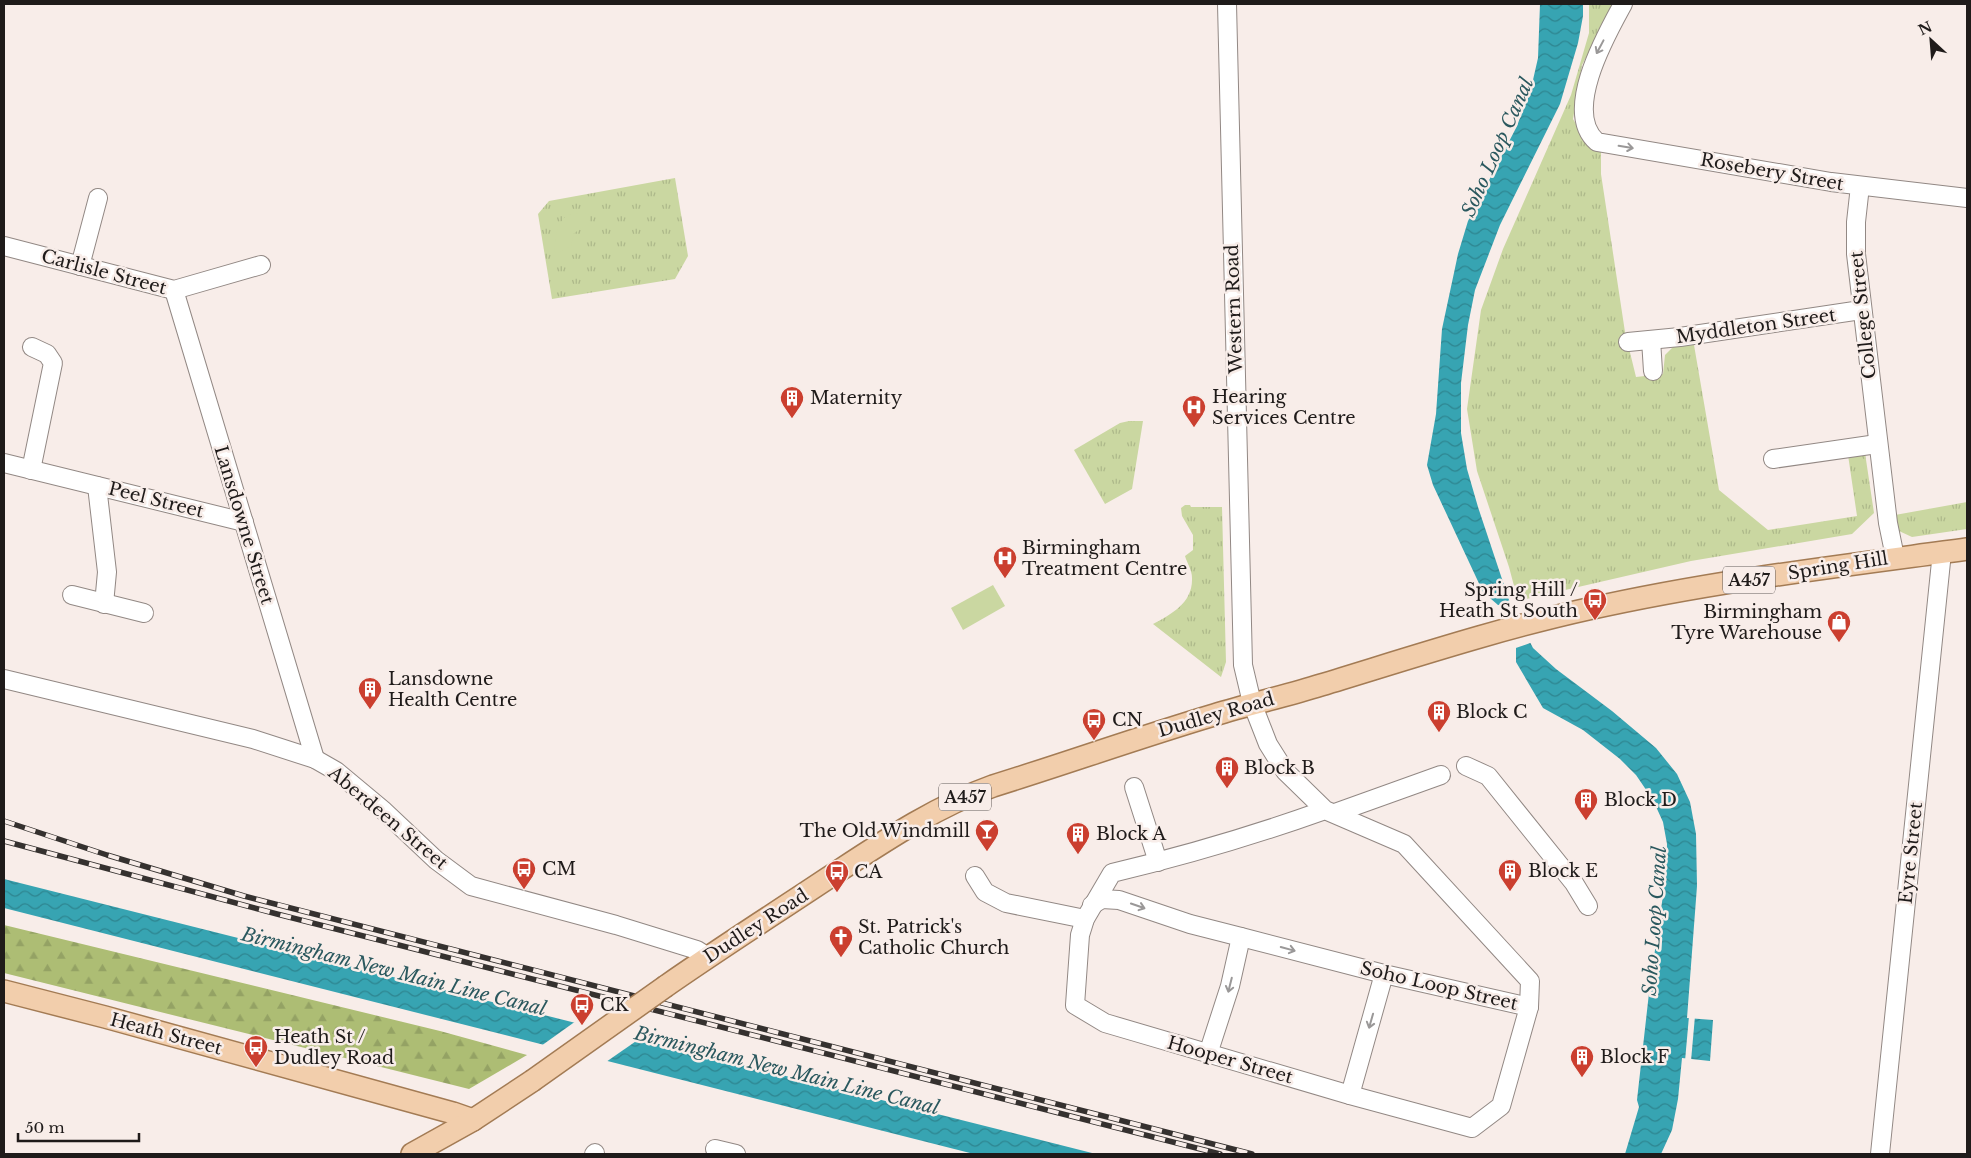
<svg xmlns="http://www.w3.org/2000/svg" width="1971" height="1158" viewBox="0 0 1971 1158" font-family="'Libre Baskerville',serif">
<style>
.grass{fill:url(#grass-tufts)}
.forest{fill:url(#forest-firs)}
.garden{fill:#cad7a1}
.water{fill:url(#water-waves)}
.pier{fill:#f8ede9}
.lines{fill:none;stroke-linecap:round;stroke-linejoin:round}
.minor-casing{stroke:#928884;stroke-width:20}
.major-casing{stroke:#a37b54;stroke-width:24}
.minor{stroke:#fff;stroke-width:18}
.major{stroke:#f2ceac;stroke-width:21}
.rail-casing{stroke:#35312f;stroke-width:5.5}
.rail{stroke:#f8ede9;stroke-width:4;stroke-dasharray:11;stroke-linecap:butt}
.major-bridge-casing{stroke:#a37b54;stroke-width:24;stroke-linecap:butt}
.major-bridge{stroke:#f2ceac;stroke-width:21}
.oneway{stroke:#9a9898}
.labels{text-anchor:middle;stroke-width:5;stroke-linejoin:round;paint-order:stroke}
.shield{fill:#f8ede9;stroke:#605a58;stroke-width:1}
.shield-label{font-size:16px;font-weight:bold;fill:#1f1b1a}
.street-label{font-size:18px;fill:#1f1b1a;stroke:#f8ede9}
.poi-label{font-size:18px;fill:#1f1b1a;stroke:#f8ede9;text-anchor:start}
.water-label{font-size:19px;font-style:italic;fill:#2a585e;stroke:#f8ede9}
</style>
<defs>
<pattern id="grass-tufts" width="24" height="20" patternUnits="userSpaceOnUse" patternTransform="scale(1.25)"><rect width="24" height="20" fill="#cad7a1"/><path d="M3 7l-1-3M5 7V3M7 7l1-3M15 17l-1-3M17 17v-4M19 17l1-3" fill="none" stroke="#adb88a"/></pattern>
<pattern id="forest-firs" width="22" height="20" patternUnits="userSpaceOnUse" patternTransform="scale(1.25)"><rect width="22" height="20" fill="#adbd74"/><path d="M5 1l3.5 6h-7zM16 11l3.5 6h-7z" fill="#94a264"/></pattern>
<pattern id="water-waves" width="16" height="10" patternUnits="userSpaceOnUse" patternTransform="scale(1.25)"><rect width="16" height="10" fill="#37a4b2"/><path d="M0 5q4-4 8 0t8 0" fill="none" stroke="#2e8590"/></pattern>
</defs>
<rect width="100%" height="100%" fill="#f8ede9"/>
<g class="grass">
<path d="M 1589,4 L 1614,4 L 1582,65 L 1573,119 L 1582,134 L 1601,151 L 1601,174 L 1625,332 L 1636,377 L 1663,374 L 1665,355 L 1673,347 L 1694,345 L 1719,490 L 1768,530 L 1857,516 L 1848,455 L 1865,453 L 1874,513 L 1852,534 L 1691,561 L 1518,601 L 1509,567 L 1477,471 L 1467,409 L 1481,310 L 1503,249 L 1571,95 L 1589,33 Z"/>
<path d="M 675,178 L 688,256 L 675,279 L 552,299 L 538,214 L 549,201 Z"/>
<path d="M 1129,421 L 1143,421 L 1132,489 L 1105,504 L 1074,450 L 1120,423 Z"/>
<path d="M 1967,502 L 1967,529 L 1912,537 L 1899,531 L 1895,515 Z"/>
<path d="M 1185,505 L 1190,505 L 1191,507 L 1222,507 L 1226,662 L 1221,677 L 1153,624 C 1171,614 1193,603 1192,578 C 1192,570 1187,563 1185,556 L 1193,550 L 1193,535 L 1182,516 L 1181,508 Z"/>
</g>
<path class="forest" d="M 4,925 L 440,1031 L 527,1055 L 469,1089 L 4,973 Z"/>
<g class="garden">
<path d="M 583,213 L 589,215 L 590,220 L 589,224 L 574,233 L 571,246 L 559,253 L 555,252 C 554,240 557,224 566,216 C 571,213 578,213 583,213 Z"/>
<path d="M 993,585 L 1005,606 L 963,630 L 951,608 Z"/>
</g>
<g class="water">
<path d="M 1540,4 L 1583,4 L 1583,16 L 1578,43 L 1560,104 L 1500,225 L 1475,290 L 1468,325 L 1461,383 L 1461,433 L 1467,469 L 1478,507 L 1510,603 L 1533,648 L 1556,669 L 1612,711 L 1656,748 L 1677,774 L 1690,802 L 1696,834 L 1697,886 L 1687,1018 L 1713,1020 L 1710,1061 L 1682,1058 L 1678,1099 L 1672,1130 L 1661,1154 L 1625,1154 L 1639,1107 L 1637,1100 L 1650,984 L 1666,875 L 1667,844 L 1663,822 L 1653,800 L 1636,775 L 1620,759 L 1583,730 L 1543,708 L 1516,662 L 1516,648 L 1498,605 L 1483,592 L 1433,485 L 1427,465 L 1436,414 L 1442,329 L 1458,254 L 1468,221 L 1516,128 L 1530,93 L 1538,58 Z"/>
<path d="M 4,879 L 1096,1154 L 974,1154 L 4,908 Z"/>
</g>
<g class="pier">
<path d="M 1512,601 L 1533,642 L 1513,649 L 1495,606 Z"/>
<path d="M 1689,1016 L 1695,1016 L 1691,1061 L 1685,1061 Z"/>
<path d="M 576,1021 L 642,1037 L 606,1062 L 541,1046 Z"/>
</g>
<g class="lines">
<g class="minor-casing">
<g id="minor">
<path d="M 1227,4 L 1243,665 L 1252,703 L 1268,744 L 1285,771 L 1325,810 L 1404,844 L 1530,981 L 1529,1007 L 1501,1106 L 1472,1128 L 1350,1095 L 1105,1023 L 1075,1005 L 1080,935 L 1085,919 L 1112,873 C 1184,856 1255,835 1325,810"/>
<path d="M 1623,4 C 1606,35 1562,112 1597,142 L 1831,182 L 1967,198"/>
<path d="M 1860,186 L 1856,222 L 1856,254 L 1888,523 L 1895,557"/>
<path d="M 4,246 L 174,290 L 261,265"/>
<path d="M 80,266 L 98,198"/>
<path d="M 174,290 L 315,759"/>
<path d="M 1651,340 L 1653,371"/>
<path d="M 1628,342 L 1680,337 L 1861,310"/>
<path d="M 1773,459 L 1877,444"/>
<path d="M 4,463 L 244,522"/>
<path d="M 31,470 L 53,363 L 47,354 L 32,347"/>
<path d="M 97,486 L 107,572 L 104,604"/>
<path d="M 72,595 L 144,613"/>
<path d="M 4,679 L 253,739 L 315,759 L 336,771 L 384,811 L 436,860 L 471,886 L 616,925 L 697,950 L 708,957"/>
<path d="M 1466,766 L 1488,776 L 1574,883 L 1588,906"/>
<path d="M 1134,787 L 1158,862"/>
<path d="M 1335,813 L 1441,775"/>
<path d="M 975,876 L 985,892 L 1006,903 L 1085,919"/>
<path d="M 1092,905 L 1102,899 L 1119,900 L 1190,924 L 1241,937 L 1384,974 L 1529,1007"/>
<path d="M 1208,1054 L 1230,986 L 1241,937"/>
<path d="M 1350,1095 L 1384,974"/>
<path d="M 715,1149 L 736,1154"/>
<path d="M 594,1154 L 595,1153"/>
<path d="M 1880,1154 L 1942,552"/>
</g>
</g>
<g class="major-casing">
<g id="major">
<path d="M 666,986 C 719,949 774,914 828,878 C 880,844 934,807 993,786 C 1067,763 1140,737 1214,715 C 1250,704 1286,696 1321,685 C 1410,658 1498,629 1588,609 C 1713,581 1841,566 1967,549"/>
<path d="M 4,991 L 105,1017 L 453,1113 L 473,1120"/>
<path d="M 412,1154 L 473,1120 L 532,1081"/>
</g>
</g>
<use href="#minor" class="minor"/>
<use href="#major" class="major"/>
<g class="rail-casing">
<g id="rail">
<path d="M 4,821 L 107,855 L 244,896 L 1252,1154"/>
<path d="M 4,841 L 277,914 L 1220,1154"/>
</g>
</g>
<use href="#rail" class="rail"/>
<g class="major-bridge-casing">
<path id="major-bridge" d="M 532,1081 L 666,986"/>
</g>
<use href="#major-bridge" class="major-bridge"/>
</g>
<defs><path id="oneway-shaft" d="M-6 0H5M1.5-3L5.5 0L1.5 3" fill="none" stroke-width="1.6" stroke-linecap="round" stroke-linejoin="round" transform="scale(1.25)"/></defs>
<g class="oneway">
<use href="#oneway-shaft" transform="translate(1600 47) rotate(118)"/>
<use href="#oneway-shaft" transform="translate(1626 147) rotate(9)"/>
<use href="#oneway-shaft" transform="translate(1138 906) rotate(19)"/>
<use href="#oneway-shaft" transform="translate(1288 949) rotate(15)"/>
<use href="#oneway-shaft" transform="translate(1230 985) rotate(104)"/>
<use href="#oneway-shaft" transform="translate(1371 1021) rotate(106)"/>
</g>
<defs>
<g id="building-pin" transform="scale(1.25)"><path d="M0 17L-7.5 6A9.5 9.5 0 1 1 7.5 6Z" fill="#cb3f2f" stroke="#f8ede9"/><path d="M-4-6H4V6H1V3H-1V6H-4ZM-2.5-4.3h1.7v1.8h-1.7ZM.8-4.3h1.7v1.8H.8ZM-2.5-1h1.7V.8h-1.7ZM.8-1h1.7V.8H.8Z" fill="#fff"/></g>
<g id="hospital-pin" transform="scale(1.25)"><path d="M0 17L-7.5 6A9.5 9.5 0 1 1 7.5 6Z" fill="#cb3f2f" stroke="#f8ede9"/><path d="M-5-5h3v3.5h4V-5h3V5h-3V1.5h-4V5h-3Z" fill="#fff"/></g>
<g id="bus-pin" transform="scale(1.25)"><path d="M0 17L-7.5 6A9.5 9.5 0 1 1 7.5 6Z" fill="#cb3f2f" stroke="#f8ede9"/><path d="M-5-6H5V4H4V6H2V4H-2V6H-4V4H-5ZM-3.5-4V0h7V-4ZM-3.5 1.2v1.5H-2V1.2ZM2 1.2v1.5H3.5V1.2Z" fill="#fff"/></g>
<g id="shop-pin" transform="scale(1.25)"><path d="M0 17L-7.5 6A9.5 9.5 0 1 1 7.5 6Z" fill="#cb3f2f" stroke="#f8ede9"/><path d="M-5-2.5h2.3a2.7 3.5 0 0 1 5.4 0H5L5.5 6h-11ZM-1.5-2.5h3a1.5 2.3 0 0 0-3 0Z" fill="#fff"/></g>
<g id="bar-pin" transform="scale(1.25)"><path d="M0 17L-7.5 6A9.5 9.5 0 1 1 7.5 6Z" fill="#cb3f2f" stroke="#f8ede9"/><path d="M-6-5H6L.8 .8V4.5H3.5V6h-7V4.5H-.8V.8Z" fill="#fff"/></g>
<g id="church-pin" transform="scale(1.25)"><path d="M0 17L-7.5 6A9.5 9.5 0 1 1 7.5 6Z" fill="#cb3f2f" stroke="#f8ede9"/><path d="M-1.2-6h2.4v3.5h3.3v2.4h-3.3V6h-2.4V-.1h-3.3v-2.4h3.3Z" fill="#fff"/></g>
</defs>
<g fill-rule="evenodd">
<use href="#building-pin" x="792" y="398"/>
<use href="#hospital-pin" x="1194" y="407"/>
<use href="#hospital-pin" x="1005" y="558"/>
<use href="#bus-pin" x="1595" y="600"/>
<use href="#shop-pin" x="1839" y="622"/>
<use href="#building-pin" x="370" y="689"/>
<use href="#building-pin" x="1439" y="712"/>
<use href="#bus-pin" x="1094" y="720"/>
<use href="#building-pin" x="1227" y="768"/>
<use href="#building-pin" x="1586" y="800"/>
<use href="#bar-pin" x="987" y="831"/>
<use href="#building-pin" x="1078" y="834"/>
<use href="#bus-pin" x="524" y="869"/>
<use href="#building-pin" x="1510" y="871"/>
<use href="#bus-pin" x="837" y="872"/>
<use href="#church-pin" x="841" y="937"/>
<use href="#bus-pin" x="582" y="1005"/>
<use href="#bus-pin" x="256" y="1047"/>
<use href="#building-pin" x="1582" y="1057"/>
</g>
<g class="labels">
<g class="shield">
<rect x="1723" y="566.5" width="52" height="27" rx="4"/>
<rect x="939" y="783.5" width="52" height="27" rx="4"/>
</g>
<g class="shield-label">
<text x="1749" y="586">A457</text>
<text x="965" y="803">A457</text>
</g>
<g class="street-label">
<text transform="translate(1772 172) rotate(10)" y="6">Rosebery Street</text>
<text transform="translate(104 272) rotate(15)" y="6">Carlisle Street</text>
<text transform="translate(1234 309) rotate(-92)" y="6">Western Road</text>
<text transform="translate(1863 315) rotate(-96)" y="6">College Street</text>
<text transform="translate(1756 326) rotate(-8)" y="6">Myddleton Street</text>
<text transform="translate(156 500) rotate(14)" y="6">Peel Street</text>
<text transform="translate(244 525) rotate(73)" y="6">Lansdowne Street</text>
<text transform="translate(1838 566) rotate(-9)" y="6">Spring Hill</text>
<text transform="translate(1216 715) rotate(-16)" y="6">Dudley Road</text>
<text transform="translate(388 818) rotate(40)" y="6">Aberdeen Street</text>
<text transform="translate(1911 853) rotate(-84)" y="6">Eyre Street</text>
<text transform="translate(756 926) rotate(-33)" y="6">Dudley Road</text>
<text transform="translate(1439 986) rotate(13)" y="6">Soho Loop Street</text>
<text transform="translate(166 1034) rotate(15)" y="6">Heath Street</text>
<text transform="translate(1230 1060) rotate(16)" y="6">Hooper Street</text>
</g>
<g class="poi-label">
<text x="1212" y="403">Hearing<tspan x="1212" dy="21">Services Centre</tspan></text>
<text x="810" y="404">Maternity</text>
<text x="1022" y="554">Birmingham<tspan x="1022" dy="21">Treatment Centre</tspan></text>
<text x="1578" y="596" text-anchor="end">Spring Hill /<tspan x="1578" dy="21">Heath St South</tspan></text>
<text x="1822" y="618" text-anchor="end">Birmingham<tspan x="1822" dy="21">Tyre Warehouse</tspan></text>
<text x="388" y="685">Lansdowne<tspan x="388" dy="21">Health Centre</tspan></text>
<text x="1456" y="718">Block C</text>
<text x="1112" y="726">CN</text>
<text x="1244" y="774">Block B</text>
<text x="1604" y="806">Block D</text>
<text x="970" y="837" text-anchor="end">The Old Windmill</text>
<text x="1096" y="840">Block A</text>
<text x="542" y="875">CM</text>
<text x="1528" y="877">Block E</text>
<text x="854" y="878">CA</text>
<text x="858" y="933">St. Patrick's<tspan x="858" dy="21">Catholic Church</tspan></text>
<text x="600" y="1011">CK</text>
<text x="274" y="1043">Heath St /<tspan x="274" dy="21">Dudley Road</tspan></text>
<text x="1600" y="1063">Block F</text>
</g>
<g class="water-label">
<text transform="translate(1497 147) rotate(-66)" y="7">Soho Loop Canal</text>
<text transform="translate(1654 921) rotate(-86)" y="7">Soho Loop Canal</text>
<text transform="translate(394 971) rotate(14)" y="7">Birmingham New Main Line Canal</text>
<text transform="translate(787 1070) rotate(14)" y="7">Birmingham New Main Line Canal</text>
</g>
</g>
<rect width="1971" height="1158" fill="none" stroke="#1f1b1a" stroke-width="10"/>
<g transform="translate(1931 40) rotate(334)" stroke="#f8ede9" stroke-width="4" paint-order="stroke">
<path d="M0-4L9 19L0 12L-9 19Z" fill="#1f1b1a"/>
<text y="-8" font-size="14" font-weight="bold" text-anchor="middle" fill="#1f1b1a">N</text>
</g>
<path d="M18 1133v8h121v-8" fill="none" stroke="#1f1b1a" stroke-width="2.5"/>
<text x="25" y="1133" font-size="15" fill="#1f1b1a" stroke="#f8ede9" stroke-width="4" paint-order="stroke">50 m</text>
</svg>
